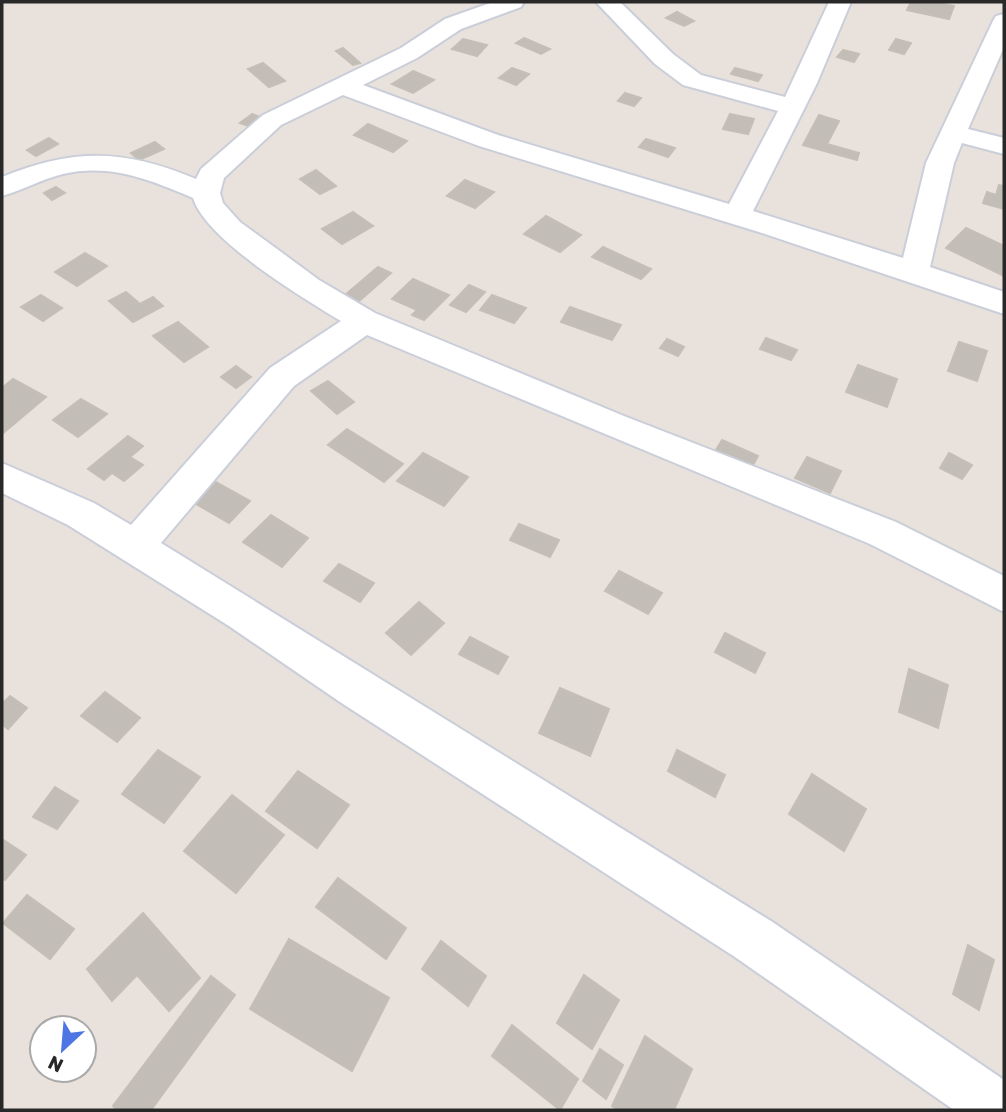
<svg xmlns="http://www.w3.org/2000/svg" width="1006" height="1112" viewBox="0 0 1006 1112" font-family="Rubik,sans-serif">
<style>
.building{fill:#c2bdb7;stroke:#c4beb6;stroke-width:2}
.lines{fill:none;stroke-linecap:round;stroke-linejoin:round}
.street-casing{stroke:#caced9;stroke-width:4}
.street{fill:#fff;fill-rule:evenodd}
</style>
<rect width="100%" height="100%" fill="#e9e2dc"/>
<g class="building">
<path d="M 911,2 L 933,2 L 954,6 L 949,19 L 907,10 Z"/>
<path d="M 677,12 L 694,21 L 684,26 L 666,18 Z"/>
<path d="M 524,38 L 550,49 L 541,54 L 516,43 Z"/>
<path d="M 463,39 L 487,45 L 477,56 L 452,49 Z"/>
<path d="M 896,39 L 911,43 L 904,54 L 889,50 Z"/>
<path d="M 343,48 L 360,63 L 353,65 L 336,51 Z"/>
<path d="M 843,50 L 859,54 L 854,62 L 837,57 Z"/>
<path d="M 263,63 L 285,81 L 269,87 L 248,69 Z"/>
<path d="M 512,68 L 529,74 L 516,85 L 499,78 Z"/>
<path d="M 735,68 L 762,75 L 758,81 L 731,74 Z"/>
<path d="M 413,71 L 434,80 L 413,93 L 392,84 Z"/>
<path d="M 625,93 L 641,98 L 634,106 L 618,101 Z"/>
<path d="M 252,114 L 263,118 L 251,127 L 240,123 Z"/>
<path d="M 730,114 L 754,119 L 748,134 L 723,129 Z"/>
<path d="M 819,115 L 839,121 L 827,144 L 859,153 L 857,160 L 803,145 Z"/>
<path d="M 368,124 L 407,141 L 393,152 L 354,135 Z"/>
<path d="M 49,138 L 58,144 L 36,156 L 27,150 Z"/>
<path d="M 646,139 L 675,148 L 668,157 L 639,147 Z"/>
<path d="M 155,142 L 164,149 L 139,160 L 131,153 Z"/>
<path d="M 316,170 L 336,186 L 320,194 L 300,179 Z"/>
<path d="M 465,180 L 494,192 L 475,208 L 447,196 Z"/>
<path d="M 999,185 L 1004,186 L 1004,209 L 983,203 L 987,192 L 996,195 Z"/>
<path d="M 56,187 L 65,193 L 52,200 L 44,193 Z"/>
<path d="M 353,212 L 373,226 L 342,244 L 322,229 Z"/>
<path d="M 546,216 L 581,235 L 560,252 L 524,234 Z"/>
<path d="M 966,228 L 1004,246 L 1004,276 L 946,248 Z"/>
<path d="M 603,247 L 651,269 L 641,279 L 592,257 Z"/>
<path d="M 85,253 L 107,266 L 77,286 L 55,272 Z"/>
<path d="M 378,267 L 391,273 L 358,302 L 345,295 Z"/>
<path d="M 413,279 L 449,295 L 424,320 L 412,315 L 417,310 L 392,299 Z"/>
<path d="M 469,285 L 485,292 L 466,312 L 450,305 Z"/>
<path d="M 126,292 L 140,304 L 153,297 L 163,306 L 133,322 L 109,301 Z"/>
<path d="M 41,295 L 62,308 L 43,321 L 21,307 Z"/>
<path d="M 492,295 L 526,308 L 514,323 L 480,310 Z"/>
<path d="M 570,307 L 621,325 L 612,340 L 561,322 Z"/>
<path d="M 178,322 L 208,347 L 184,362 L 153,336 Z"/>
<path d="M 766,338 L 797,350 L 791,360 L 760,349 Z"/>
<path d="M 667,339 L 684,347 L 678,356 L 660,348 Z"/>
<path d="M 959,342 L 987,351 L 977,381 L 948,371 Z"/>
<path d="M 858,365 L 897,379 L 887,407 L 846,392 Z"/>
<path d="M 236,366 L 251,377 L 236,388 L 221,377 Z"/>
<path d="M 13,379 L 46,397 L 2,434 L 2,388 Z"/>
<path d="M 328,381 L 354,402 L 337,414 L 311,391 Z"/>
<path d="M 81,399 L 107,414 L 78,437 L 53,420 Z"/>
<path d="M 347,429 L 403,464 L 384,482 L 328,445 Z"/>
<path d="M 128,436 L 143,446 L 130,457 L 143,465 L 124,481 L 112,473 L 104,480 L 88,469 Z"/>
<path d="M 722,440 L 758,456 L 750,471 L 713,455 Z"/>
<path d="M 423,453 L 468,477 L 444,506 L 397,481 Z"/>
<path d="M 949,453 L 972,465 L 962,479 L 940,468 Z"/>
<path d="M 807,457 L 841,471 L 830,493 L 795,478 Z"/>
<path d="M 212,480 L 250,501 L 229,523 L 191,501 Z"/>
<path d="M 271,515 L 308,538 L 282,567 L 243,542 Z"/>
<path d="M 519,524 L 559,540 L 550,557 L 510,540 Z"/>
<path d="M 339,564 L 374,583 L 360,602 L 324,581 Z"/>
<path d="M 619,571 L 662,593 L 648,614 L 605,591 Z"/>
<path d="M 419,602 L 444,623 L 411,655 L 386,633 Z"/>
<path d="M 725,633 L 765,653 L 755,673 L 715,652 Z"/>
<path d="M 470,637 L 508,657 L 498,674 L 459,654 Z"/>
<path d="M 909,669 L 948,685 L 938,728 L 899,712 Z"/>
<path d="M 560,688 L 609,709 L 590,756 L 539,733 Z"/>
<path d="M 105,692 L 140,718 L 117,742 L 81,716 Z"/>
<path d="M 10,696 L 27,708 L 8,729 L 2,724 L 2,704 Z"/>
<path d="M 158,750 L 200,777 L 164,823 L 122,794 Z"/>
<path d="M 677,750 L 725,775 L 715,797 L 668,771 Z"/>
<path d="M 298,771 L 349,805 L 317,848 L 266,811 Z"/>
<path d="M 812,774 L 866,809 L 844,851 L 789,814 Z"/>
<path d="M 55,787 L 78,801 L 57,829 L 33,817 Z"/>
<path d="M 232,795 L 284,835 L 236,893 L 184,851 Z"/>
<path d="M 2,839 L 26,855 L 5,880 L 2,878 Z"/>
<path d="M 338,878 L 406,928 L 386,959 L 316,907 Z"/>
<path d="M 27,895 L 74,929 L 50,959 L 3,923 Z"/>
<path d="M 143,913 L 200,978 L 169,1011 L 137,975 L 112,1001 L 87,969 Z"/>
<path d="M 289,939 L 389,998 L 352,1071 L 250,1009 Z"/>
<path d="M 441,941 L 486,976 L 468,1006 L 422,969 Z"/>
<path d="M 968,945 L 994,960 L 979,1010 L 953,994 Z"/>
<path d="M 584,975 L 619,1000 L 592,1049 L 557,1023 Z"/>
<path d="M 211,976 L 235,995 L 151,1110 L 117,1110 L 113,1106 Z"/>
<path d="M 512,1025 L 578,1079 L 560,1110 L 492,1056 Z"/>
<path d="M 645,1036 L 692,1069 L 674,1110 L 618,1110 L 612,1106 Z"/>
<path d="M 600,1049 L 623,1065 L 606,1099 L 583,1081 Z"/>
</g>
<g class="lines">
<g class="street-casing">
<path id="street" d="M 493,2 L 524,2 L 521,7 L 461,29 L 417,58 L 363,85 L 498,135 L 729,204 L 778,111 L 683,85 L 655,64 L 596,2 L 620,2 L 673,54 L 701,75 L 785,97 L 829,2 L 851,2 L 817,83 L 753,211 L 903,258 L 926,163 L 993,21 L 996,16 L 1004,14 L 1004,47 L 968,129 L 1004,138 L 1004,154 L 962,143 L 954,163 L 930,267 L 1004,292 L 1004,314 L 759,232 L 479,146 L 343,95 L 281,125 L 224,178 L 220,193 L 223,203 L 240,222 L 277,249 L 319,280 L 375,313 L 624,416 L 896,522 L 1004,576 L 1004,612 L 870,544 L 367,335 L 294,386 L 161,543 L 771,921 L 1004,1080 L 1004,1110 L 954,1110 L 735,957 L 340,702 L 229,626 L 68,525 L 2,493 L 2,463 L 94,503 L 131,525 L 270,368 L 341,321 C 303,298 206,240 193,198 C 151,180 110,163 63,174 C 42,179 23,190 2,196 L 2,177 C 74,148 124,149 196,179 L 201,169 L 263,115 L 401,48 L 445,19 Z"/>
</g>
<use href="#street" class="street"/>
</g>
<rect width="1006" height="1112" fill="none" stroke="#282828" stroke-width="7"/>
<g transform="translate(63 1049) rotate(206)"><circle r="33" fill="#ffffff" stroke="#a9a9a9" stroke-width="2"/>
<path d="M0-5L12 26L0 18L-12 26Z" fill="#4e75e4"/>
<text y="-10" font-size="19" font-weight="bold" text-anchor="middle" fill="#282828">N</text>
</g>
</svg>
